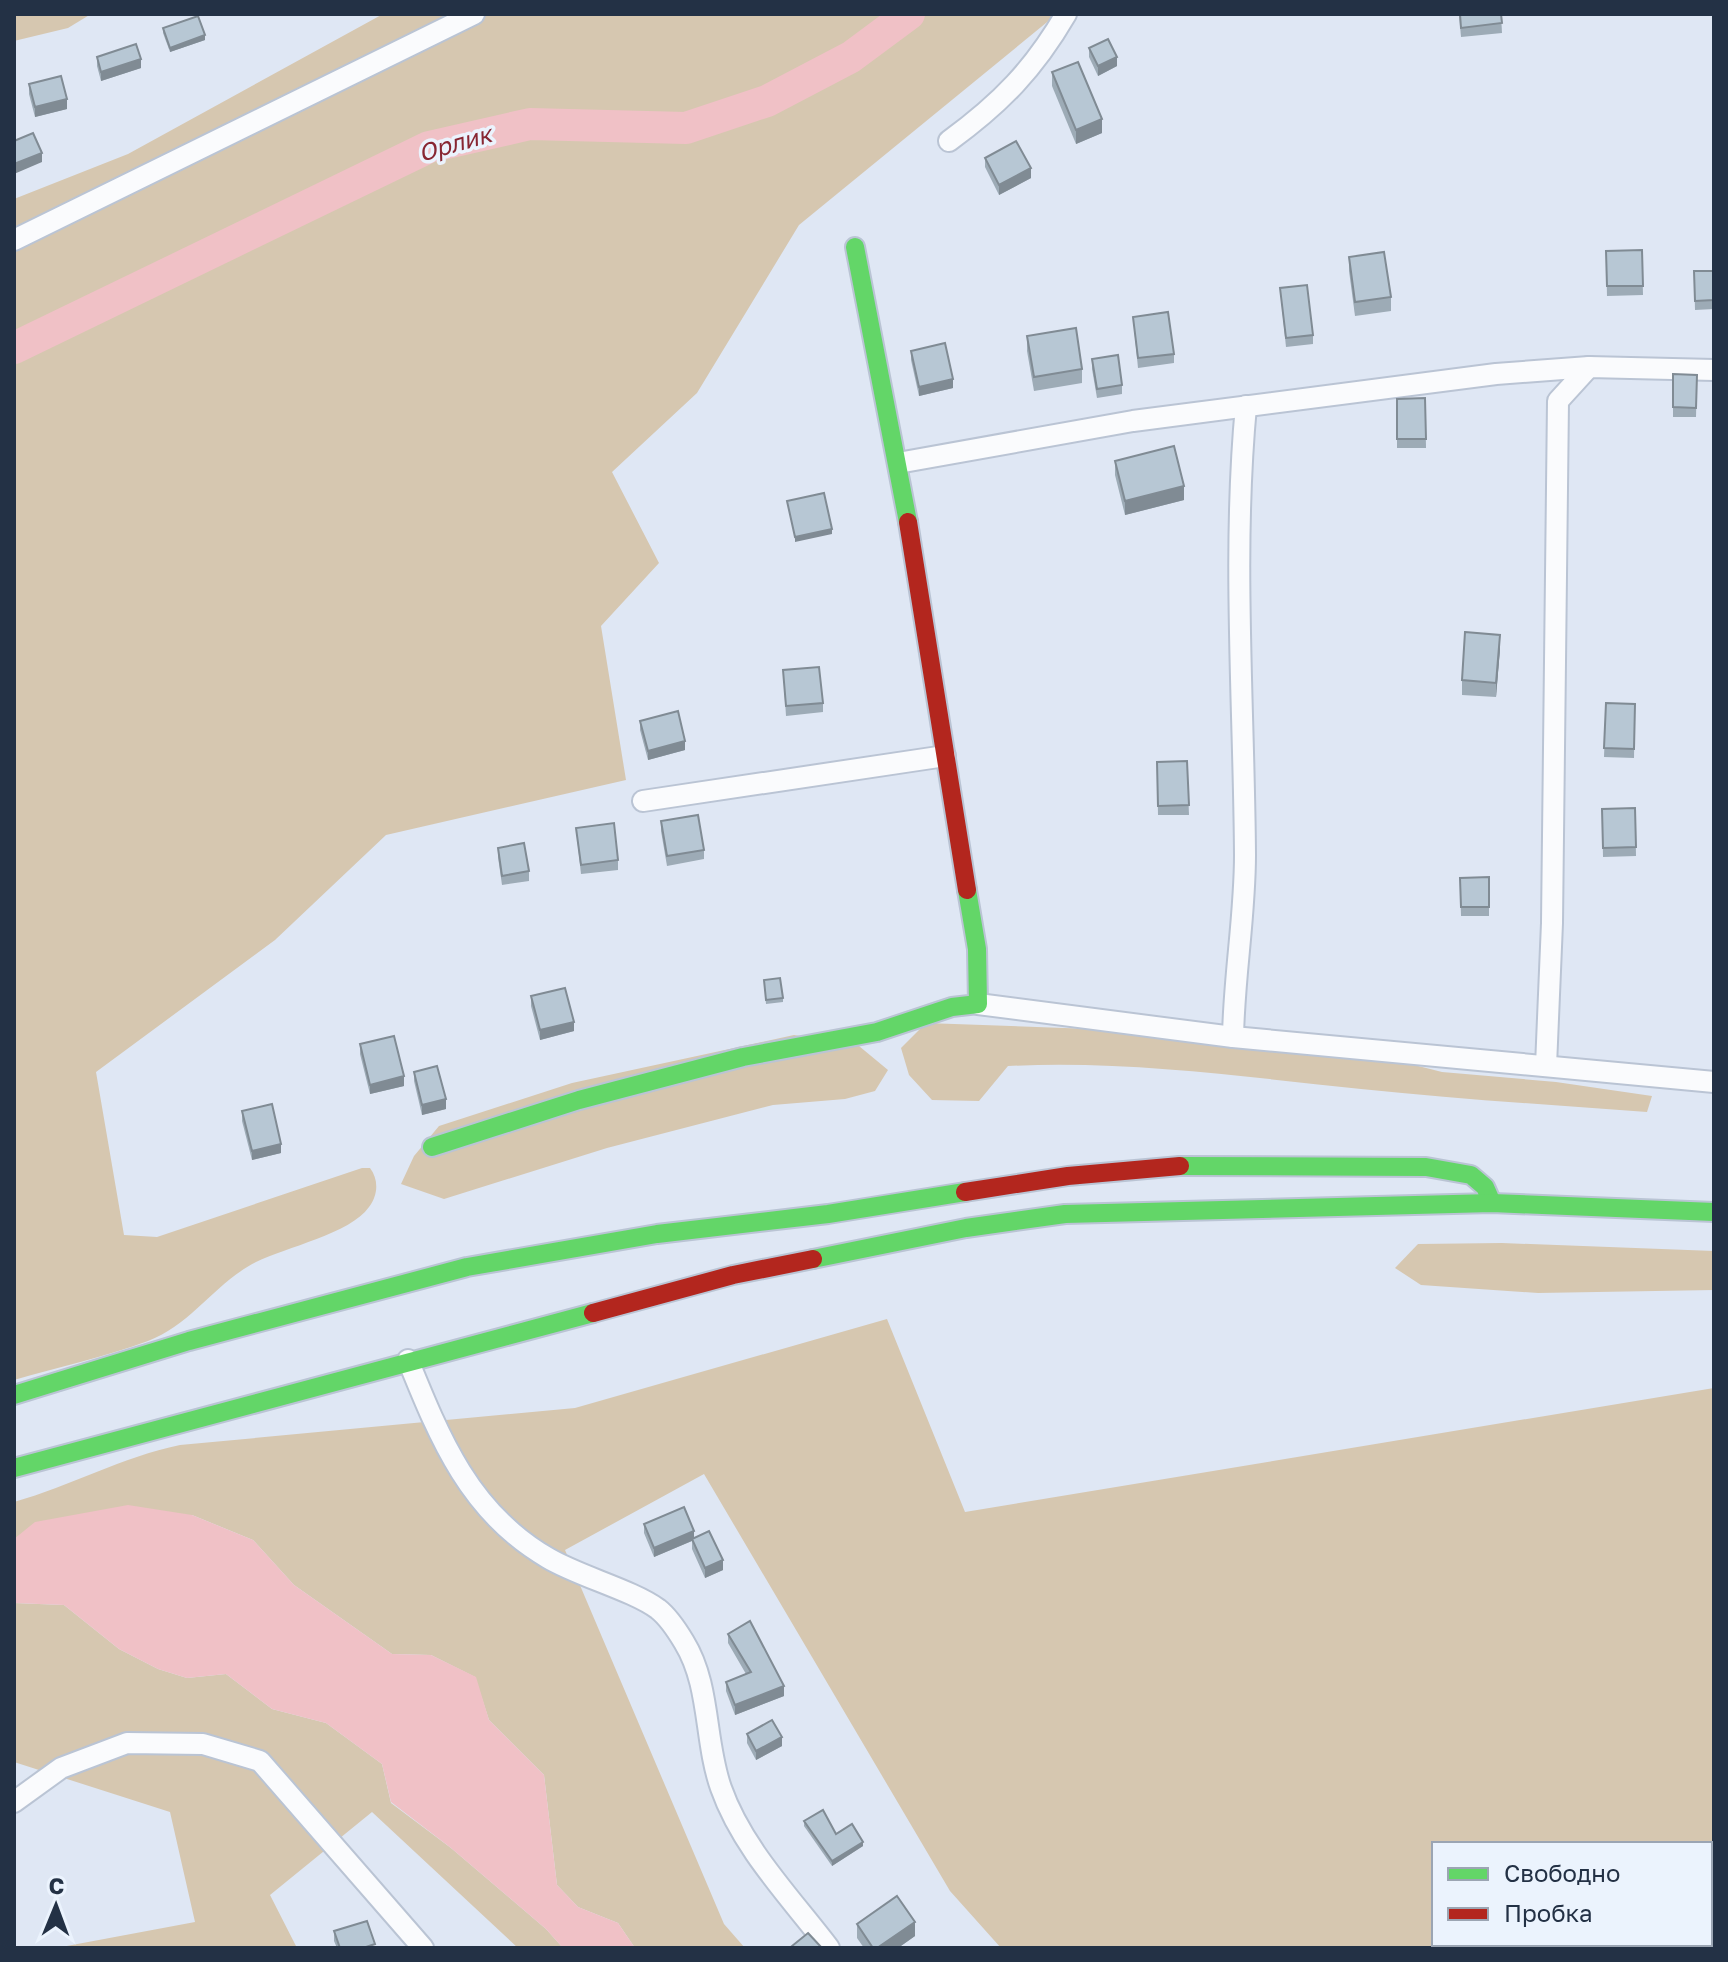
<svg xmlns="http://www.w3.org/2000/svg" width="1728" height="1962" viewBox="0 0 1728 1962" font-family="'Golos Text',sans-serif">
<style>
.green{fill:#d6c7b0;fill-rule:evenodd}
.water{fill:#f0c1c6}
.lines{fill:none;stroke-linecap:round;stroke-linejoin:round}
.river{stroke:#f0c1c6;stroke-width:32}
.street-casing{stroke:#bac4d4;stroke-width:24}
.fast-casing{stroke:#bac4d4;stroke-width:22}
.jam-casing{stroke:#bac4d4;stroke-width:22}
.street{stroke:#fafbfd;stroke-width:20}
.fast{stroke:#63d668;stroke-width:18}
.jam{stroke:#b3261e;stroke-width:18}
.wall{fill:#9dabb6}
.shaded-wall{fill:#808b94}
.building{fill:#b7c7d4;stroke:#808b94;stroke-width:2}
.labels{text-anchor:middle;stroke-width:7;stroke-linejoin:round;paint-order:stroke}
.water-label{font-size:24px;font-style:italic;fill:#882733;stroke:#ebf3fd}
</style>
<rect width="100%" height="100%" fill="#dfe7f4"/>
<g class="green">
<path d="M 14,14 L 91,14 L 68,28 L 14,41 Z"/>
<path d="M 383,14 L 1057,14 L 799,225 L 697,393 L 612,472 L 659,563 L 601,626 L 626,780 L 386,835 L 275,940 L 96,1072 L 124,1235 L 157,1237 L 362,1168 L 370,1168 C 379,1180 378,1195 369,1207 C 350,1234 286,1247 256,1262 C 215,1283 191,1325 148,1341 C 105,1357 58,1367 14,1380 L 14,199 L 128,154 Z"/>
<path d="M 926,1023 L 1147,1031 L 1343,1047 L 1442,1072 L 1556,1082 L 1652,1096 L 1647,1112 C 1552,1105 1456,1099 1361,1089 C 1244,1077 1127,1060 1008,1066 L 979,1101 L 932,1100 L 909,1075 L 901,1048 Z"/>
<path d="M 794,1035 L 859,1046 L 888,1070 L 875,1091 L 845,1099 L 773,1105 L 607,1148 L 444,1199 L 401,1184 L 414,1156 L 439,1126 L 572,1083 Z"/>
<path d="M 1502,1243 L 1714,1251 L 1714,1290 L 1538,1293 L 1421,1285 L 1395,1268 L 1418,1244 Z"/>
<path d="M 887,1319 L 965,1512 L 1714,1388 L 1714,1948 L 1001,1948 L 950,1891 L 704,1474 L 565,1550 L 724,1924 L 745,1948 L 635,1948 L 618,1923 L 578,1907 L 557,1885 L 544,1775 L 489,1720 L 475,1677 L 431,1655 L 392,1654 L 294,1585 L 253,1540 L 192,1515 L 14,1539 L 14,1502 C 71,1486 122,1457 180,1445 L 575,1408 ZM 1434,1844 L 1710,1844 L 1710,1944 L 1434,1944 Z"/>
<path d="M 14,1603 L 64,1605 L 119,1649 L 158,1669 L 187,1678 L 226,1674 L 272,1709 L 326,1723 L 382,1764 L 391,1803 L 451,1848 L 546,1929 L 563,1948 L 518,1948 L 372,1812 L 270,1895 L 297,1948 L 56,1948 L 195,1922 L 170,1812 L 14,1762 Z"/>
</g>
<path class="water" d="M 128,1505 L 192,1515 L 253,1540 L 294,1585 L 392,1654 L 431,1655 L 476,1677 L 489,1720 L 544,1775 L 557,1885 L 578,1907 L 618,1923 L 635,1948 L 563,1948 L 546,1929 L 451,1848 L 391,1802 L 382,1764 L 326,1723 L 272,1709 L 226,1674 L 187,1678 L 158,1669 L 119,1649 L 64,1605 L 14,1603 L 14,1539 L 35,1522 Z"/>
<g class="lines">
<path class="river" d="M 14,348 L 429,147 L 530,124 L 686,128 L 767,101 L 851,57 L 909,14"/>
<g class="street-casing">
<g id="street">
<path d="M 949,141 C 1001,103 1034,69 1066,14"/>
<path d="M 14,240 L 474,14"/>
<path d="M 898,463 L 1133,421 L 1496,374 L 1589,367 L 1714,370"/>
<path d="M 643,801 L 945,756"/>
<path d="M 978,1004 L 1233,1037 L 1714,1082"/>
<path d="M 1233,1037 C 1234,976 1245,916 1245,855 C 1244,706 1232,554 1246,406"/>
<path d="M 1546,1066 L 1552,923 L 1558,401 L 1589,367"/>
<path d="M 408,1360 C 440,1439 470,1513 548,1558 C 578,1576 632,1590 658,1609 C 667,1616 678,1632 684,1642 C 711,1686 704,1740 721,1788 C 742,1848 791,1898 829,1948"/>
<path d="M 14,1802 L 61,1768 L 127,1743 L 203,1744 L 260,1761 L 423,1948"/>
</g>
</g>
<g class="fast-casing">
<g id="fast">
<path d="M 855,247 L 908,522"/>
<path d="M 432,1147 L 579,1100 L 743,1057 L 877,1032 L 952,1007 L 978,1004 L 977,949 L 967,890"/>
<path d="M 1180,1166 L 1426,1167 L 1471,1175 L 1485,1187 L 1492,1203"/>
<path d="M 813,1259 L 966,1228 L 1065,1214 L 1492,1203 L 1714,1212"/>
<path d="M 14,1395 L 189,1341 L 467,1267 L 657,1234 L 828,1214 L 965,1192"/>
<path d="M 14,1468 L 593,1313"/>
</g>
</g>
<g class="jam-casing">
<g id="jam">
<path d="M 908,522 L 967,890"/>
<path d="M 965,1192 L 1068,1176 L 1180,1166"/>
<path d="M 593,1313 L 733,1275 L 813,1259"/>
</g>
</g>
<use href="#street" class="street"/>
<use href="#fast" class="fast"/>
<use href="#jam" class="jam"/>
</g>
<g class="wall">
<path d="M 1459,14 L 1501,14 L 1502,33 L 1461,37 Z"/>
<path d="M 163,28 L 205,40 L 170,52 L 163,33 Z"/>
<path d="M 1089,48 L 1117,66 L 1098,76 L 1089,57 Z"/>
<path d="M 97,57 L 141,68 L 101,81 L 97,66 Z"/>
<path d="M 1052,72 L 1102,133 L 1076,144 L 1052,86 Z"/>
<path d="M 29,84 L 67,109 L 35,117 L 29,94 Z"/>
<path d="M 985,158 L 1031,178 L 999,195 L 985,167 Z"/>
<path d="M 1642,250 L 1643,295 L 1607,296 L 1606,251 Z"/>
<path d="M 1349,257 L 1391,297 L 1391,311 L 1355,316 L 1349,271 Z"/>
<path d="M 1694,271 L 1714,271 L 1714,309 L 1695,310 Z"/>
<path d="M 1280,288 L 1313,335 L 1313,344 L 1286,347 Z"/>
<path d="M 1133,317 L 1174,354 L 1174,363 L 1138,368 Z"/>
<path d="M 1027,336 L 1082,369 L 1082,383 L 1034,391 L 1027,351 Z"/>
<path d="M 911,351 L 953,388 L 919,396 L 911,360 Z"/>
<path d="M 1092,359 L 1122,385 L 1122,394 L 1097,398 L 1092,369 Z"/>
<path d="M 1673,374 L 1697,375 L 1696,417 L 1673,417 Z"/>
<path d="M 1425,398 L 1426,448 L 1397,448 L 1397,399 Z"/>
<path d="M 1115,461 L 1184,500 L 1125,515 L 1115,475 Z"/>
<path d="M 1500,649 L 1496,697 L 1462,695 L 1462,680 Z"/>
<path d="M 783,670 L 823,703 L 823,712 L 786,716 Z"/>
<path d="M 1606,703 L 1635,704 L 1634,758 L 1604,757 Z"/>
<path d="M 640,721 L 685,750 L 648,760 L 640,730 Z"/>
<path d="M 1187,761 L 1189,815 L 1158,815 L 1157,762 Z"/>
<path d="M 1635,808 L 1636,856 L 1603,857 L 1602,809 Z"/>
<path d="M 661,821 L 704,850 L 704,859 L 667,866 L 661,831 Z"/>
<path d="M 576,828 L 618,860 L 618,870 L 581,874 Z"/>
<path d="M 498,848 L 529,871 L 529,881 L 502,885 L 498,857 Z"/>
<path d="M 1489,877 L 1489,916 L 1461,916 L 1460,878 Z"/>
<path d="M 764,980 L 783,998 L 783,1002 L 766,1004 Z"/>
<path d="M 531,996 L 574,1031 L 540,1040 L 531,1006 Z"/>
<path d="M 360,1044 L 404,1086 L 370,1094 L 360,1054 Z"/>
<path d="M 414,1072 L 446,1109 L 422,1115 L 414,1081 Z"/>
<path d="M 242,1111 L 281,1153 L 252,1160 L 242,1121 Z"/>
<path d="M 644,1524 L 694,1538 L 723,1570 L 705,1578 L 692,1549 L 692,1541 L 654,1557 L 644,1533 Z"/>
<path d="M 728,1634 L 784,1696 L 735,1715 L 726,1691 L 726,1682 L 746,1674 L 728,1643 Z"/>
<path d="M 747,1734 L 782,1746 L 756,1760 L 747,1743 Z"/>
<path d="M 804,1821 L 836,1834 L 863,1846 L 832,1866 L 804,1826 Z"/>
<path d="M 857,1924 L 915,1936 L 898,1948 L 864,1948 L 857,1938 Z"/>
<path d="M 334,1931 L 375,1948 L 337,1948 L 334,1941 Z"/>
</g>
<g class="shaded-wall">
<path d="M 205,35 L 205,40 L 170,52 L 170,48 Z"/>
<path d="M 1117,57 L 1117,66 L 1098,76 L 1098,66 Z"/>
<path d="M 141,59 L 141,68 L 101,81 L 101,72 Z"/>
<path d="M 67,99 L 67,109 L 35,117 L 35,107 Z"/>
<path d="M 1102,119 L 1102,133 L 1076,144 L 1076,130 Z"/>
<path d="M 42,153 L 42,162 L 14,174 L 14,164 Z"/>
<path d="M 1031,168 L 1031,178 L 999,195 L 999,185 Z"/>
<path d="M 953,379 L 953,388 L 919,396 L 919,387 Z"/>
<path d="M 1184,486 L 1184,500 L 1125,515 L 1125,501 Z"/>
<path d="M 832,529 L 832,534 L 795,542 L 795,537 Z"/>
<path d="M 1500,635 L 1500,649 L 1496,697 L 1496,683 Z"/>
<path d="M 685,741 L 685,750 L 648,760 L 648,751 Z"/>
<path d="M 574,1022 L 574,1031 L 540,1040 L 540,1030 Z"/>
<path d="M 404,1076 L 404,1086 L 370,1094 L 370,1085 Z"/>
<path d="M 446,1099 L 446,1109 L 422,1115 L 422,1105 Z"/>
<path d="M 281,1144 L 281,1153 L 252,1160 L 252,1151 Z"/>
<path d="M 694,1531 L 694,1540 L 654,1557 L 654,1548 Z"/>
<path d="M 723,1560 L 723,1570 L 705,1578 L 705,1568 Z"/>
<path d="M 784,1686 L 784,1696 L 735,1715 L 735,1705 Z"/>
<path d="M 782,1737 L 782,1746 L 756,1760 L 756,1751 Z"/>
<path d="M 863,1842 L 863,1846 L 832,1866 L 832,1861 Z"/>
<path d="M 915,1922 L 915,1936 L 898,1948 L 877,1948 Z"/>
</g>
<g class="building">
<path d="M 1460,14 L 1501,14 L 1502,23 L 1461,28 Z"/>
<path d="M 198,16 L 205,35 L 170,48 L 163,28 Z"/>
<path d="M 1108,39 L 1117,57 L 1098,66 L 1089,48 Z"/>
<path d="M 136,44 L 141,59 L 101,72 L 97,57 Z"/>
<path d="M 1078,62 L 1102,119 L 1076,130 L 1052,72 Z"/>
<path d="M 61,76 L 67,99 L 35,107 L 29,84 Z"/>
<path d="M 33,133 L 42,153 L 14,164 L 14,141 Z"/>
<path d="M 1016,141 L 1031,168 L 999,185 L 985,158 Z"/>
<path d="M 1642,250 L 1643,286 L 1607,286 L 1606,251 Z"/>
<path d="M 1384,252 L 1391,297 L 1355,302 L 1349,257 Z"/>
<path d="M 1694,271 L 1714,271 L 1714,300 L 1695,301 Z"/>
<path d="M 1307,285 L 1313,335 L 1286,338 L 1280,288 Z"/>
<path d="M 1168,312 L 1174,354 L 1138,358 L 1133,317 Z"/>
<path d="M 1076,328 L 1082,369 L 1034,377 L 1027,336 Z"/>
<path d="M 945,343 L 953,379 L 919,387 L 911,351 Z"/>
<path d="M 1118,355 L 1122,385 L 1097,389 L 1092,359 Z"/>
<path d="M 1673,374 L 1697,375 L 1696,408 L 1673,407 Z"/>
<path d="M 1425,398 L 1426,439 L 1397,439 L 1397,399 Z"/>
<path d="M 1174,446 L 1184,486 L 1125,501 L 1115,461 Z"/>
<path d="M 824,493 L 832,529 L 795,537 L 787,501 Z"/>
<path d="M 1465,632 L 1500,635 L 1496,683 L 1462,680 Z"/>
<path d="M 819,667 L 823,703 L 786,706 L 783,670 Z"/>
<path d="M 1606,703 L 1635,704 L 1634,749 L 1604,748 Z"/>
<path d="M 678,711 L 685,741 L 648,751 L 640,721 Z"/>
<path d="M 1187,761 L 1189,805 L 1158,806 L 1157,762 Z"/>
<path d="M 1635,808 L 1636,847 L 1603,848 L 1602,809 Z"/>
<path d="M 698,815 L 704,850 L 667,856 L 661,821 Z"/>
<path d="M 614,823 L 618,860 L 581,865 L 576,828 Z"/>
<path d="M 524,843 L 529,871 L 502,876 L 498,848 Z"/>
<path d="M 1489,877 L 1489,907 L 1461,907 L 1460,878 Z"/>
<path d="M 780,978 L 783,998 L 766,1000 L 764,980 Z"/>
<path d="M 565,988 L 574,1022 L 540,1030 L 531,996 Z"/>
<path d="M 394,1036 L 404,1076 L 370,1085 L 360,1044 Z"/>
<path d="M 437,1066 L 446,1099 L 422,1105 L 414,1072 Z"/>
<path d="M 272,1104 L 281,1144 L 252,1151 L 242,1111 Z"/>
<path d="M 684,1507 L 694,1531 L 654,1548 L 644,1524 Z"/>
<path d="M 709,1531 L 723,1560 L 705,1568 L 692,1539 Z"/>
<path d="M 750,1621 L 784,1686 L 735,1705 L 726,1682 L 751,1672 L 728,1634 Z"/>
<path d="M 772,1720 L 782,1737 L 756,1751 L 747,1734 Z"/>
<path d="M 823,1810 L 836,1834 L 852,1824 L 863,1842 L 832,1861 L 804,1821 Z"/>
<path d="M 897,1896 L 915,1922 L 877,1948 L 873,1948 L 857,1924 Z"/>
<path d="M 367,1921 L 375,1944 L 363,1948 L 340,1948 L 334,1931 Z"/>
<path d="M 808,1933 L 822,1948 L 794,1948 L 792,1946 Z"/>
</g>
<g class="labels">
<g class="water-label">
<text transform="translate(455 144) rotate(-16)" y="8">Орлик</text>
</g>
</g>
<rect width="1728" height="1962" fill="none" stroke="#233145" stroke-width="32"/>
<rect x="1432" y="1842" width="280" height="104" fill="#ebf3fd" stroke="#9ba5b3" stroke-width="2"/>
<rect x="1448" y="1868" width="40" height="12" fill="#63d668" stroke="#9ba5b3" stroke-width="2"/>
<text x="1504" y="1882" font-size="24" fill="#233145">Свободно</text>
<rect x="1448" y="1908" width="40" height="12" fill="#b3261e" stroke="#9ba5b3" stroke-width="2"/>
<text x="1504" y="1922" font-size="24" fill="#233145">Пробка</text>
<g transform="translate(56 1906) rotate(1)" stroke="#ebf3fd" stroke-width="6" paint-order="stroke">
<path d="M0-6L14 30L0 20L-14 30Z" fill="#233145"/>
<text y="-12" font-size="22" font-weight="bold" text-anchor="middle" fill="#233145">С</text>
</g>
</svg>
